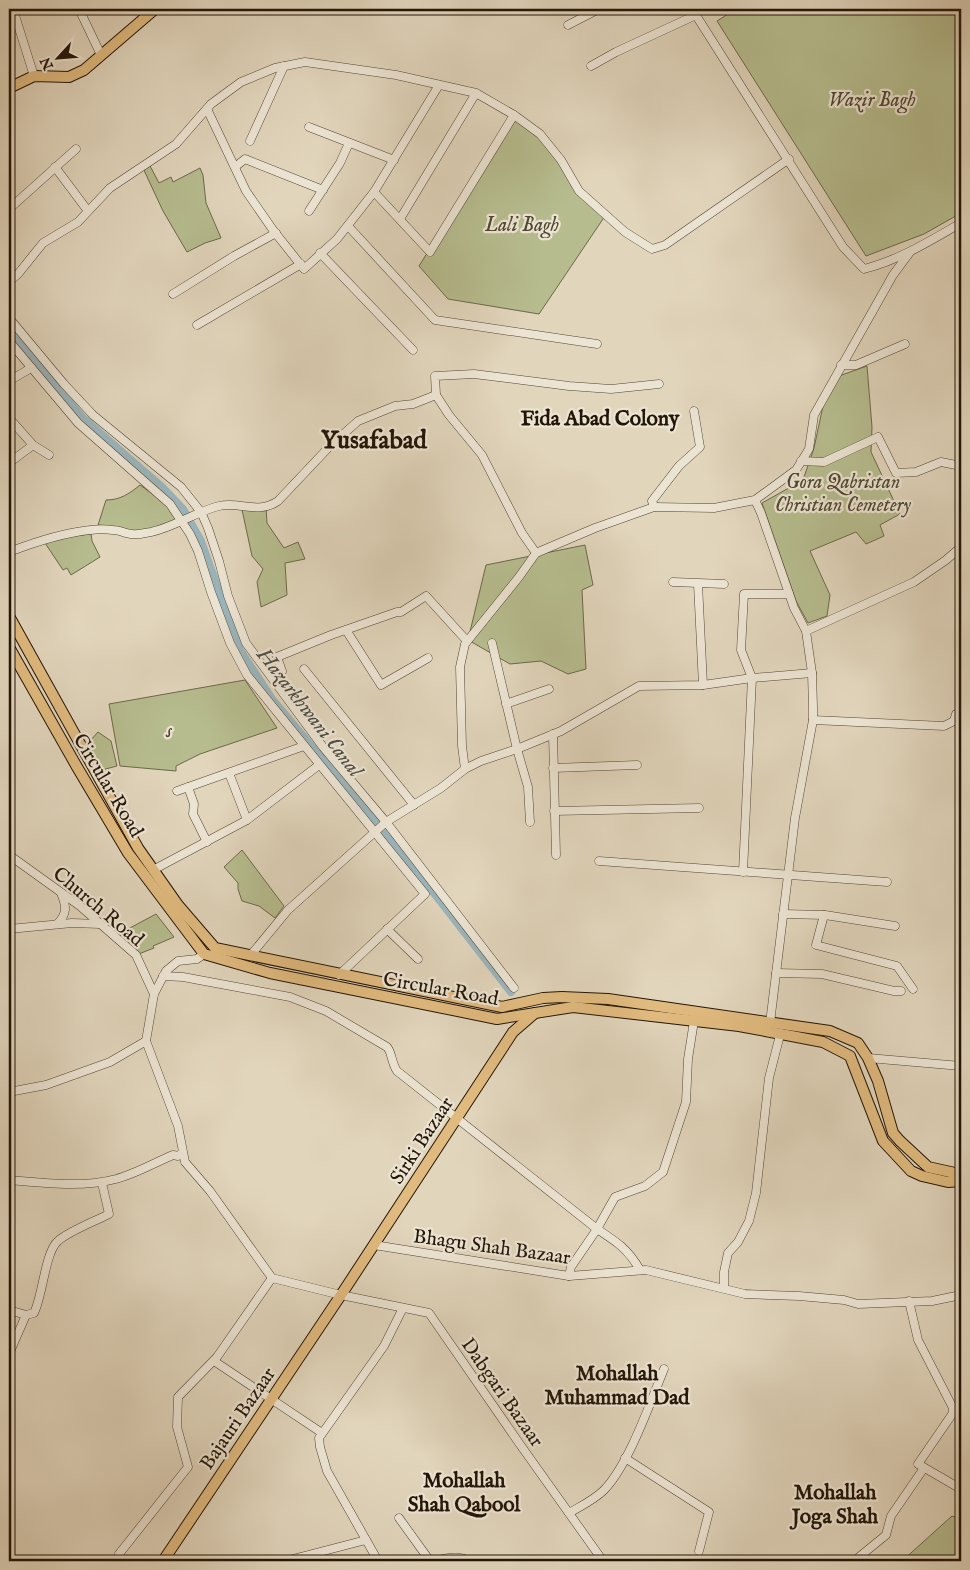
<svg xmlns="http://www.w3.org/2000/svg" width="970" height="1570" viewBox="0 0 970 1570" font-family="'IM FELL English',serif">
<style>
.green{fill:#b6bc8e;stroke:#6c684a}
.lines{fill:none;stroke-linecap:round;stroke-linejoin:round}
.canal{stroke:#9ab5bd;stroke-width:8}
.minor-casing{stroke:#524534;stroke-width:9}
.major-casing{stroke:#231507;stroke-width:12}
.minor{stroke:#ece4d3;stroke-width:8}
.major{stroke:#e0ba7e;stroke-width:10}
.labels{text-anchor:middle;stroke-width:4.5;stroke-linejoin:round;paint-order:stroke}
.park-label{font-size:20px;font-style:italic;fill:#4f4730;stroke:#ece4d3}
.street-label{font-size:20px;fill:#231507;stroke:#ece4d3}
.neighbourhood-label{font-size:21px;font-weight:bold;fill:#231507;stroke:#ece4d3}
.water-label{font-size:21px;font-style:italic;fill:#4d4d47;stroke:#ece4d3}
.district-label{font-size:25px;font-weight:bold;fill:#231507;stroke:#ece4d3}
</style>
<rect width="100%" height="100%" fill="#e1d5bc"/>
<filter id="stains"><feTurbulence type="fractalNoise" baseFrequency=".004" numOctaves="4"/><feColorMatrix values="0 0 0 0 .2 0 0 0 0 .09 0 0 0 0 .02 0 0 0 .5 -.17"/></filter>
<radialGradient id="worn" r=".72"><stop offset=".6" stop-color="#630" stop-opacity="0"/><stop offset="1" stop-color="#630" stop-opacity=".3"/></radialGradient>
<g class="green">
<path d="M 736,9 L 961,9 L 961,213 L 924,234 L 866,256 L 717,21 Z"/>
<path d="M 514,115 L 540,134 L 579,191 L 605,216 L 539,314 L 448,299 L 419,266 Z"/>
<path d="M 148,162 L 159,183 L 171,177 L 173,182 L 200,168 L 203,175 L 206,203 L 221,238 L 205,243 L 187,252 L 163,211 L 142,166 Z"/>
<path d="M 867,366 L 872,427 L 871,452 L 900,514 L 880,525 L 884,536 L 866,544 L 856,532 L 810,551 L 830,595 L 827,616 L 808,623 L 796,601 L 762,503 L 803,480 L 814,448 L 823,406 L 836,377 Z"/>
<path d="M 140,485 L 164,502 L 176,520 L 153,528 L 133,532 L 113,527 L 98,525 L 106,500 C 120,500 129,494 140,485 Z"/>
<path d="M 241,505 L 266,507 L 267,523 L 284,548 L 298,542 L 305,559 L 285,563 L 287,595 L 261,607 L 257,582 L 263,569 L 252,556 Z"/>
<path d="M 91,534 L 92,541 L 100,557 L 71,575 L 67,568 L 63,570 L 45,543 L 56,538 Z"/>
<path d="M 585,545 L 593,585 L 582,590 L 586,669 L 568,674 L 541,661 L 510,664 L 468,640 L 486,565 Z"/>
<path d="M 245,680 L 277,728 L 200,754 L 176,766 L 176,771 L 120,766 L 109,704 Z"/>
<path d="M 98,732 L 111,741 L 117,766 L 102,770 L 88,743 Z"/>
<path d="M 242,850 L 284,906 L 275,918 L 259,906 L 242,901 L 238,889 L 238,883 L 224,867 Z"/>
<path d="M 156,914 L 174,937 L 153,946 L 154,948 L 136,955 L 115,936 Z"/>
<path d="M 952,1516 L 961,1519 L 961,1561 L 902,1561 Z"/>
</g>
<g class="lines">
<path class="canal" d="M 9,330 L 83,418 L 162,487 L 183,509 L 201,541 L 240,650 L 272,699 L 427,884 L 511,992"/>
<g class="minor-casing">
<g id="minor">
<path d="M 13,9 L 34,76"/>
<path d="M 79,9 L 101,55"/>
<path d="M 692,9 L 843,247 L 864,269 C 899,260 930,241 961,223"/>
<path d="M 568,25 L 599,9"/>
<path d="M 591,66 L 616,52 L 696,15"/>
<path d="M 207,109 L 246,191 L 273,230 L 304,269 L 337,239 L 374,192 L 439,85"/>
<path d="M 309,127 L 394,160"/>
<path d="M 250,141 L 284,66"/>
<path d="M 55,167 L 88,211"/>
<path d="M 235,167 L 245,159 L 323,190"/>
<path d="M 374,192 L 430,252 L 514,115"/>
<path d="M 9,209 L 76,149"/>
<path d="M 309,211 L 340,163 L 349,143"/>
<path d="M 400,219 L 476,93"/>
<path d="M 348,226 L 435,320 L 597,344"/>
<path d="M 320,253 L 413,350"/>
<path d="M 9,282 L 18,274 L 43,243 L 78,222 L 110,188 L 176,144 L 211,104 L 241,82 L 275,68 L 305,62 L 396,75 L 476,93 L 514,115 L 540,134 L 561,160 L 579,191 L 625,232 L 652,249 L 665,245 L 789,159"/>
<path d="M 173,294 L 234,256 L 276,233"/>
<path d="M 9,318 L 64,384 L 93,415 L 181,487 L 201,512 L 208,528 L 219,561 L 228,596 L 246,643 L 323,747 L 386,822 L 514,988"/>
<path d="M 197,325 L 301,264"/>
<path d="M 9,341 L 78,423 L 170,504 L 190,534 L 198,551 L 211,592 L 230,643 L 247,675 L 425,894 L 339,975"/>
<path d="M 841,365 L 856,365 L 905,344"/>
<path d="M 9,381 L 31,368"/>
<path d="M 436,395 L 435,376 L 474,374 L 569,386 L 611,389 L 659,384"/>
<path d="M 9,418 L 33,445 L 49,455"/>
<path d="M 801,461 L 824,462 L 878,437 L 896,473 L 916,472 L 941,462 L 961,466"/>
<path d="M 9,463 L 33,445"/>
<path d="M 755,500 L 761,513 L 794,608 L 806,631 L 812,673 L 813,707 L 813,720 L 795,818 L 770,1023"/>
<path d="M 654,507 L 652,501 L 679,466 L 700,447 L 694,411"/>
<path d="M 9,552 C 35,542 62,533 90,530 C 97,529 106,529 113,530 C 120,530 126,534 132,534 C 138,535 145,533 151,532 C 175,527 195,512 219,506 C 240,501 258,515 278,501 L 330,446 L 358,421 L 395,406 L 413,404 L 436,395 L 449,415 L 482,455 L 522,533 L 536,553"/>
<path d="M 673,582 L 724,584"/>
<path d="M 698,584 L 703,685"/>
<path d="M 346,630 L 381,685 L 428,658"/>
<path d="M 806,631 L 914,582 L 946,560 L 961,547"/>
<path d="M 492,643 L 517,749 L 528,787 L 530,822"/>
<path d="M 960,668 L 961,668"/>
<path d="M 304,669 L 414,805"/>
<path d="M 271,676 L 282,671 L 277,657 L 331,635 L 397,612 L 401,612 L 426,596 L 467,641"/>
<path d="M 506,704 L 549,689"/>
<path d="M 813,720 L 944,726 L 954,721 L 961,721"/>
<path d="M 954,721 L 956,714 L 961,714"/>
<path d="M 553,734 L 556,855"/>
<path d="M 553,768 L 637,765"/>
<path d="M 465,769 L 462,746 L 460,667 L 465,644 L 519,577 L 536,553 L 595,528 L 654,507 L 714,508 L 755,500 L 796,470 L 809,449 L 814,415 L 893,275 L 910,252"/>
<path d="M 229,773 L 247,820"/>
<path d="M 188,787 L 194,804 L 193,814 L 207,842"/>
<path d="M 177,791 L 304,746"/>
<path d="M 554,811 L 699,808"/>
<path d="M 9,855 L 80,906 L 136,955 L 154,994"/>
<path d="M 599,861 L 887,882"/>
<path d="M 153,870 L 247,820 L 319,765"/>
<path d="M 743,872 L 752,678 L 741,650 L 744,594 L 789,594"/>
<path d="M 783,914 L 825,915 L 895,926"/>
<path d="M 824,915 L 816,945 L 897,966 L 913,989"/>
<path d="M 57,924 C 68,914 66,905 61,893"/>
<path d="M 9,929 L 72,923 L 100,924"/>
<path d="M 387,929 L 418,959"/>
<path d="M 204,954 L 197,959 L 178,961 L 166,971 L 154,994 L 146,1041 L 178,1126 L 185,1162 L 210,1191 L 272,1278 L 341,1295 L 429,1313 L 519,1443 L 603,1561"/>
<path d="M 250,956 L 288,910 L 386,822 L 441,788 L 465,769 L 481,761 L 517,749 L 561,731 L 639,686 L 703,685 L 752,678 L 812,673"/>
<path d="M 776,973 L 822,974 L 894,991 L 901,991"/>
<path d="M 163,976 L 183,977 L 290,997 L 326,1011 L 387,1047 C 392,1052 391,1062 397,1071 L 597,1229 C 617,1242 628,1249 640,1270"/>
<path d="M 868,1058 L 961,1066"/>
<path d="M 9,1092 L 46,1085 L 110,1062 L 146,1041"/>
<path d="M 9,1180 C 44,1183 82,1188 116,1179 C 135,1174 154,1163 173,1155 L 178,1156 L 182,1153"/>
<path d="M 374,1245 L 569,1276 L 646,1270 L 745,1294 L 799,1296 L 844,1300 L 858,1304 L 932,1301 L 961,1295"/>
<path d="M 569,1276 L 571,1267 L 597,1229 L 615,1197 L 645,1186 L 663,1172 L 686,1102 L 688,1059 L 694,1021"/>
<path d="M 724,1288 L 724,1272 L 728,1253 L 738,1242 L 749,1221 L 756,1193 L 769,1078 L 780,1035"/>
<path d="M 909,1301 L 918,1340 L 953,1408 L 953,1413 L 918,1464 L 961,1489"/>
<path d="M 9,1310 L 26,1315"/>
<path d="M 26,1315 L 34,1313 C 43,1295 45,1252 58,1241 C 69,1231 96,1221 109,1214 L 102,1183"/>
<path d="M 9,1354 L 26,1315"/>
<path d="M 214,1361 L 322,1433"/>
<path d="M 625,1458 L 709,1512 L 699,1551"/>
<path d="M 569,1513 C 581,1506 594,1500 604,1490 C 629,1464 650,1403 664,1369"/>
<path d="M 399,1518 L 430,1561"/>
<path d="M 119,1554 L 188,1467 L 177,1427 L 178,1397 L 217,1357 L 272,1278"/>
<path d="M 285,1561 L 366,1540"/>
<path d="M 378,1561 L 327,1471 L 320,1447 L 319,1438 L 384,1346 L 403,1308"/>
<path d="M 434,1561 C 446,1558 458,1555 469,1561"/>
<path d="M 860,1561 L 859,1557 L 886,1535 L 891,1516 L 924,1468"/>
</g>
</g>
<g class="major-casing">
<g id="major">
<path d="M 9,88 L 34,76 L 69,77 L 84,70 L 155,9"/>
<path d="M 9,616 L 138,848 L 178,905 L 215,948 L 502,1007 L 543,998 L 562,997 L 608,999 L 830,1031 L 858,1043 L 868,1058 L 878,1081 L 893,1133 L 900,1141 L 928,1167 L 955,1173 L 961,1172"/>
<path d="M 9,647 L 77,767 L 128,853 L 204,954 L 270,973 L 497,1019 L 573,1007 L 739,1026 L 823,1042 L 850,1056 L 883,1141 L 911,1171 L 922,1176 L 948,1182 L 961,1181"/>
<path d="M 163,1561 L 341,1295 L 513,1032 L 535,1013"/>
</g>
</g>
<use href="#minor" class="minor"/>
<use href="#major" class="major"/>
</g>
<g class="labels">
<g class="park-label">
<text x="872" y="106">Wazir Bagh</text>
<text x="522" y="231">Lali Bagh</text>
<text x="843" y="488">Gora Qabristan<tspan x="843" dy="23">Christian Cemetery</tspan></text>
<text x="169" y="737">s</text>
</g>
<g class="street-label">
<text transform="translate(109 785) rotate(59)" y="7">Circular Road</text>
<text transform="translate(99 906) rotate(40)" y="7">Church Road</text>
<text transform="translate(441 988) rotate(10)" y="7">Circular Road</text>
<text transform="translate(421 1140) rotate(-57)" y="7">Sirki Bazaar</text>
<text transform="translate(492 1246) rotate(8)" y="7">Bhagu Shah Bazaar</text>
<text transform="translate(503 1392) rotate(55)" y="7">Dabgari Bazaar</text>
<text transform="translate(237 1418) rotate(-56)" y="7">Bajauri Bazaar</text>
</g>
<g class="neighbourhood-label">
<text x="600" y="425">Fida Abad Colony</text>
<text x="617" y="1380">Mohallah<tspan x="617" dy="24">Muhammad Dad</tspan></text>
<text x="464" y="1487">Mohallah<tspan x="464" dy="24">Shah Qabool</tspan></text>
<text x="835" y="1499">Mohallah<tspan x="835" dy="24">Joga Shah</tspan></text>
</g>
<g class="water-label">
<text transform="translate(310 712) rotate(52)" y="7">Hazarkhwani Canal</text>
</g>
<g class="district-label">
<text x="374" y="448">Yusafabad</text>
</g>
</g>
<rect width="970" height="1570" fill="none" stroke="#e1d5bc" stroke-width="30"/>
<rect x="10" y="10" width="950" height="1550" fill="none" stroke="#231507" stroke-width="2.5"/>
<rect x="15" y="15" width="940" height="1540" fill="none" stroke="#231507"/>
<g transform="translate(58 58) rotate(244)" stroke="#ece4d3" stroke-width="4" paint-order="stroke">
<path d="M0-4L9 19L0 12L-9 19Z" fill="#231507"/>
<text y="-8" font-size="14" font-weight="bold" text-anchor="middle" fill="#231507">N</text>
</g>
<rect width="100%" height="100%" filter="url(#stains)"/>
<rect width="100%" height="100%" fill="url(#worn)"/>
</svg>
